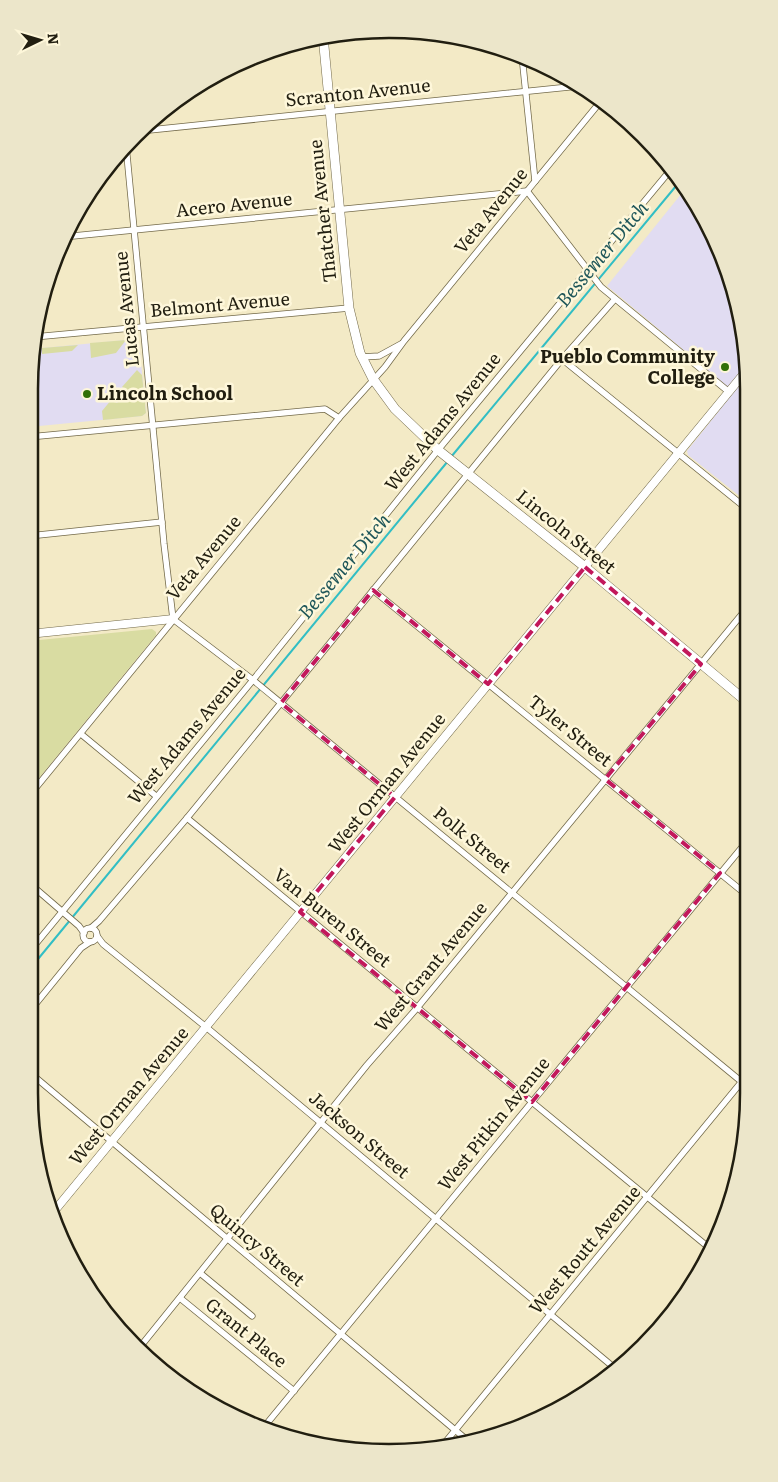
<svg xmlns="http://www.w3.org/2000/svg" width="778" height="1482" viewBox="0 0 778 1482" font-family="Literata,serif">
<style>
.education{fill:#e1dcf2}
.green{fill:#d9dca2}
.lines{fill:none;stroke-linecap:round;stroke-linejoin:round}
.stream{stroke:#32bec4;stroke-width:2}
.street-casing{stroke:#736a4a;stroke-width:7}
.secondary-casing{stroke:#736a4a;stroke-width:9}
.primary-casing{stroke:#736a4a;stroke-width:10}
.street{stroke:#fff;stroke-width:5.5}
.secondary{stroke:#fff;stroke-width:8}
.primary{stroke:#fff;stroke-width:9}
.marked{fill:none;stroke:#c2185b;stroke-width:4;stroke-dasharray:10 6;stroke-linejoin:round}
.poi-dot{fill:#317006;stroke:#fef7da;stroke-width:2}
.labels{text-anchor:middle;stroke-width:5;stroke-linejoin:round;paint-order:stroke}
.street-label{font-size:18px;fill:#211e10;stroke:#fef7da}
.poi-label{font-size:18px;font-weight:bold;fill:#211e10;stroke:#fef7da;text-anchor:end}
.water-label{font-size:19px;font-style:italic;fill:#20575a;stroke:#fef7da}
.rim{fill:none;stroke:#211e10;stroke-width:2.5}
</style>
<rect width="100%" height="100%" fill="#f3eac6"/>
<g class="education">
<path d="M 686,188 L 722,251 L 746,342 L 747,502 L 688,455 L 687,451 L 734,392 L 607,286 Z"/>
<path d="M 126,340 L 128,342 L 137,341 L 139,343 L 146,413 L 142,416 L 29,427 L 30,366 L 32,349 Z"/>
</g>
<g class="green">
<path d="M 126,340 L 116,353 L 91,358 L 90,343 Z"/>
<path d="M 78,345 L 72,351 L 42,354 L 42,348 Z"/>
<path d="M 137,370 L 142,375 L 146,413 L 142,416 L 103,420 L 102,411 L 112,399 L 117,403 L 126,391 L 122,387 Z"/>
<path d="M 152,629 L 156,632 L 156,635 L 29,790 L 29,641 Z"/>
</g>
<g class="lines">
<g class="stream">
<path d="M 451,457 L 681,180"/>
<path d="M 29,970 L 448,461"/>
</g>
<g class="street-casing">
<g id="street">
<path d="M 522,56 L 535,181"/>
<path d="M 140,131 L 579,86"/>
<path d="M 126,145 L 164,544 L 173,619 L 253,680 L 748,1087"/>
<path d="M 63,237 L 527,191 L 601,287 L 729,392"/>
<path d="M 34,337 L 349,308"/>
<path d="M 362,357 L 379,356 L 401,344"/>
<path d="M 562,359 L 747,509"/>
<path d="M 29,437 L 325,409 L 339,418"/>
<path d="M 29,536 L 162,522"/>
<path d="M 373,590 L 748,896"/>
<path d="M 81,734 L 156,796"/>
<path d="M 29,796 L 339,418 L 385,367 L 404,341 L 601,101"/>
<path d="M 187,818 L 713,1251"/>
<path d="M 29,883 L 79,926 L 84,933"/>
<path d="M 91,928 L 99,921 L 187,818 L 562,359 L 615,299"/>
<circle cx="90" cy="935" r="7"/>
<path d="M 97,936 L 103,944 L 206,1027 L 617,1370"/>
<path d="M 29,952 L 253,680 L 438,450 L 673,167"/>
<path d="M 29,1012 L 81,948 L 90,942"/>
<path d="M 29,1072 L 467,1440"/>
<path d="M 200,1273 L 252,1316"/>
<path d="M 180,1298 L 294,1391"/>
<path d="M 140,1347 L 367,1065 L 417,1008 L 747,608"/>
<path d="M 264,1427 L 748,840"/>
<path d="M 443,1445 L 748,1074"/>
</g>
</g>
<g class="secondary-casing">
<g id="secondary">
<path d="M 29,634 L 173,619"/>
<path d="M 51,1215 L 746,371"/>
</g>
</g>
<g class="primary-casing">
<path id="primary" d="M 323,36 L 349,308 L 360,353 L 373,379 L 395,409 L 438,450 L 585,567 L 747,702"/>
</g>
<use href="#street" class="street"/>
<use href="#secondary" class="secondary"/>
<use href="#primary" class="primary"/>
</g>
<path class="marked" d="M 585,567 L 701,664 L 605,779 L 720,873 L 532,1102 L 300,912 L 395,797 L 281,703 L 373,590 L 488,684 Z"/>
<g class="poi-dot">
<circle cx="725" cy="367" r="5"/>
<circle cx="87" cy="394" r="5"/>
</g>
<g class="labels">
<g class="street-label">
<text transform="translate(358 93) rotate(-6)" y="6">Scranton Avenue</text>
<text transform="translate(234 205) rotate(-6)" y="6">Acero Avenue</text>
<text transform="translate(323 211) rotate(-96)" y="6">Thatcher Avenue</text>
<text transform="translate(491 211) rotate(-51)" y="6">Veta Avenue</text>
<text transform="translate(220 305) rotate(-5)" y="6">Belmont Avenue</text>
<text transform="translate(127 309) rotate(-96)" y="6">Lucas Avenue</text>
<text transform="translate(443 422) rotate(-51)" y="6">West Adams Avenue</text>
<text transform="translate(566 532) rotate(39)" y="6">Lincoln Street</text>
<text transform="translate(204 558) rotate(-50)" y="6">Veta Avenue</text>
<text transform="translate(570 731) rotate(39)" y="6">Tyler Street</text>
<text transform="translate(187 736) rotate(-50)" y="6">West Adams Avenue</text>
<text transform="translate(387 783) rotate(-51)" y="6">West Orman Avenue</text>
<text transform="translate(472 840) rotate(39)" y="6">Polk Street</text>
<text transform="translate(332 918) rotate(39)" y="6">Van Buren Street</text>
<text transform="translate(431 967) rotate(-50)" y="6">West Grant Avenue</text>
<text transform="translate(129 1096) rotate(-50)" y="6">West Orman Avenue</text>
<text transform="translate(494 1124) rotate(-51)" y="6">West Pitkin Avenue</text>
<text transform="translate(359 1135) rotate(40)" y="6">Jackson Street</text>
<text transform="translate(257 1245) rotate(40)" y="6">Quincy Street</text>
<text transform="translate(585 1250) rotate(-50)" y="6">West Routt Avenue</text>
<text transform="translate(246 1333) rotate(39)" y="6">Grant Place</text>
</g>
<g class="poi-label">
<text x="715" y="363">Pueblo Community<tspan x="715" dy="21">College</tspan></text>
<text x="97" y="400" text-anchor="start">Lincoln School</text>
</g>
<g class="water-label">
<text transform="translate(602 254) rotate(-50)" y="7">Bessemer Ditch</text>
<text transform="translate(344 566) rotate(-50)" y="7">Bessemer Ditch</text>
</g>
</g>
<path d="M0 0H778V1482H0ZM389 38H389A351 351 0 0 1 740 389V1093A351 351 0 0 1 389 1444H389A351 351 0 0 1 38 1093V389A351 351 0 0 1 389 38Z" fill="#ece6ca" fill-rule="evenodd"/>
<path class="rim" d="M389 38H389A351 351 0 0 1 740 389V1093A351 351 0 0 1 389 1444H389A351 351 0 0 1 38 1093V389A351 351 0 0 1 389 38Z"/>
<g transform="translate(40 40) rotate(85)" stroke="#fef7da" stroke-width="4" paint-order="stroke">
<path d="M0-4L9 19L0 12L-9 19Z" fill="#211e10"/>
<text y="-8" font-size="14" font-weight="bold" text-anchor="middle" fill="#211e10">N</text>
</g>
</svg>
